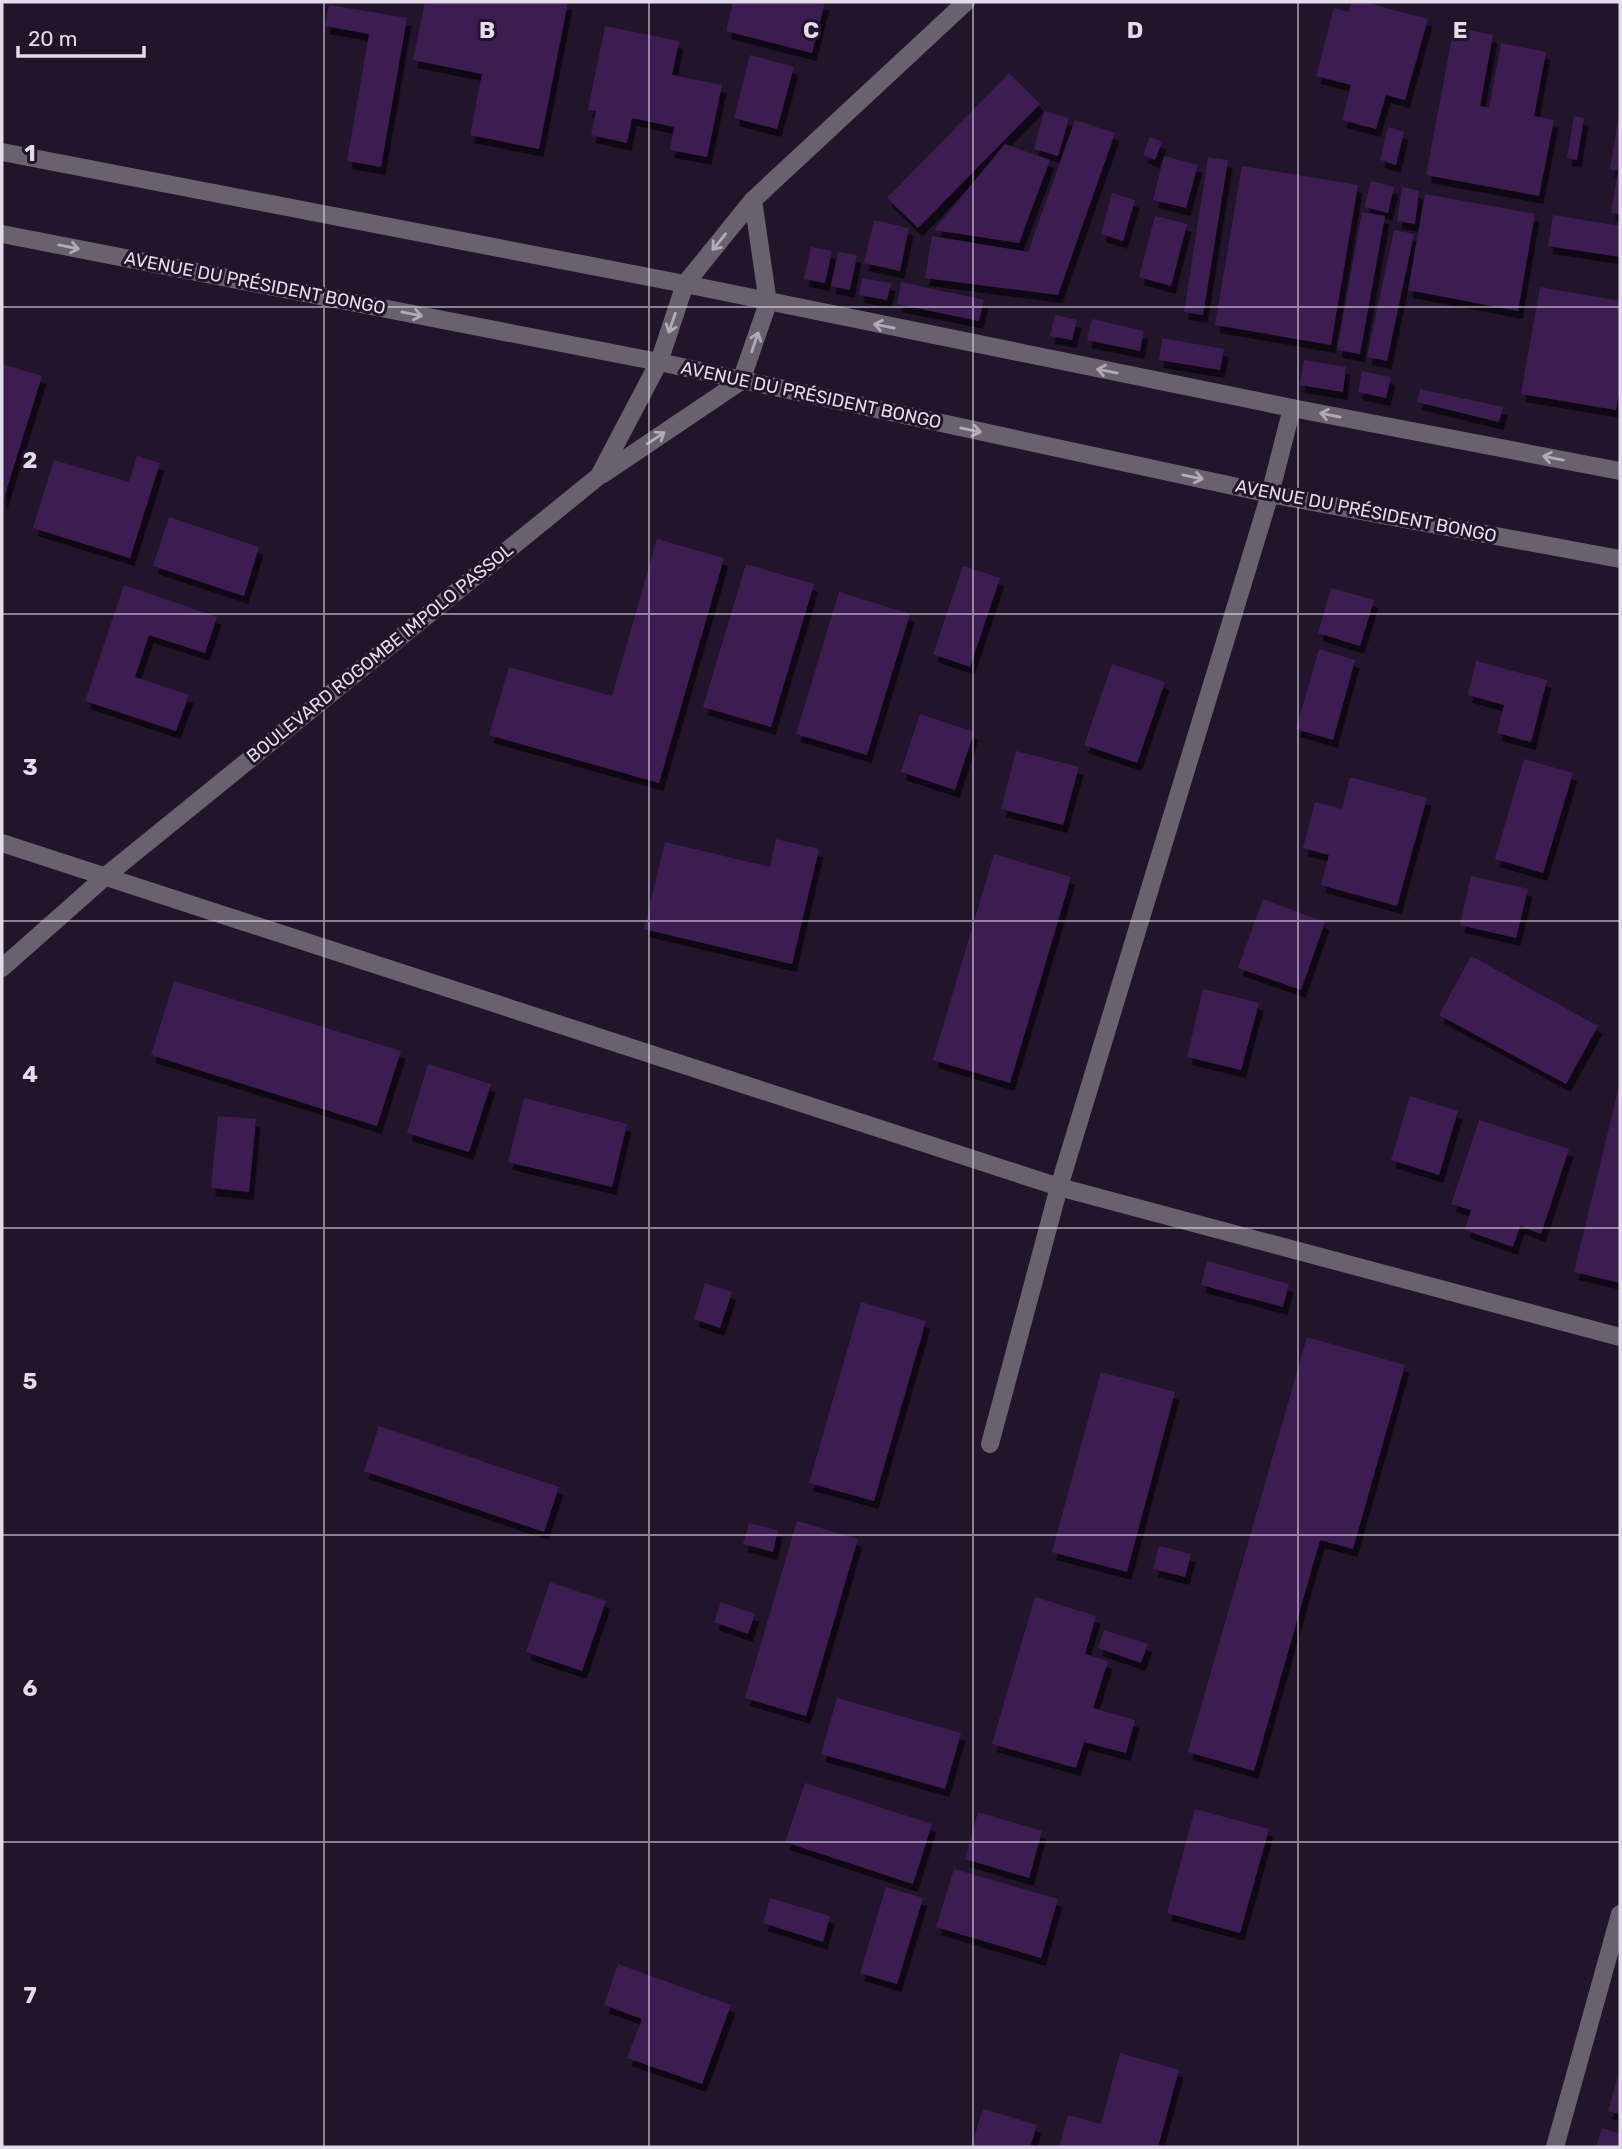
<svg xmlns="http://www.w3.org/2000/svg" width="1622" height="2149" viewBox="0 0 1622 2149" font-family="Rubik,sans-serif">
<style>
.building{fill:#3c1d51;filter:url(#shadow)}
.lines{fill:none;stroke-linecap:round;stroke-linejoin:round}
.minor{stroke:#69626e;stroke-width:18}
.oneway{stroke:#b3abb9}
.grid{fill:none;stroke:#e4dbeb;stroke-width:2;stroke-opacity:0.55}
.labels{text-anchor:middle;stroke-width:6;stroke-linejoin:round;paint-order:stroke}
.street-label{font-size:18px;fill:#e4dbeb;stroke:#21142b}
.grid-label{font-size:23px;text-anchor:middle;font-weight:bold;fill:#e4dbeb;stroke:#21142b;stroke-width:6;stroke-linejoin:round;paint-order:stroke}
</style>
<defs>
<filter id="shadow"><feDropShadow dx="4.5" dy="8" stdDeviation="0" flood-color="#0009"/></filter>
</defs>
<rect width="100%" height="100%" fill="#21142b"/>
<g class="building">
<path d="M 425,2 L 568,2 L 539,149 L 470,135 L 482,74 L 413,60 Z"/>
<path d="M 733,2 L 825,2 L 812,53 L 726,31 Z"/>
<path d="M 1351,2 L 1364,2 L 1428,19 L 1405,100 L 1386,95 L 1376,129 L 1342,120 L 1351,85 L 1316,76 L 1334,8 L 1349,12 Z"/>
<path d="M 329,5 L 407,18 L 381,167 L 347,161 L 369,34 L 325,26 Z"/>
<path d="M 605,26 L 679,41 L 672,75 L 722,85 L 707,157 L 670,150 L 674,127 L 632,118 L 627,143 L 591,135 L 596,111 L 588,110 Z"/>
<path d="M 1454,27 L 1493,35 L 1480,106 L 1489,108 L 1501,43 L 1546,52 L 1534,116 L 1554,120 L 1539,196 L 1426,175 Z"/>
<path d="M 750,55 L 794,67 L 777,129 L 734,118 Z"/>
<path d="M 1009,73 L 1040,104 L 918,228 L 887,198 Z"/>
<path d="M 1044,111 L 1069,118 L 1058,156 L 1034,149 Z"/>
<path d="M 1619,115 L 1620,115 L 1620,214 L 1611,213 L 1618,171 L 1610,169 Z"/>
<path d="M 1574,116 L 1584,118 L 1577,160 L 1567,158 Z"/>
<path d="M 1075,120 L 1115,133 L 1058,295 L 925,278 L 932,236 L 1028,252 Z"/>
<path d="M 1388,127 L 1404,132 L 1396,165 L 1380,160 Z"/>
<path d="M 1150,137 L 1162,142 L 1155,160 L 1143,155 Z"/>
<path d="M 1005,144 L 1050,160 L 1019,243 L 934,230 Z"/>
<path d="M 1164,156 L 1198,165 L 1186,208 L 1153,200 Z"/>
<path d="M 1208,157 L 1228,160 L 1203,315 L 1184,312 Z"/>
<path d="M 1242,166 L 1358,185 L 1331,345 L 1215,325 Z"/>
<path d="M 1371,181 L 1394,187 L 1388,213 L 1364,207 Z"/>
<path d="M 1402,187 L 1419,191 L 1415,224 L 1397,221 Z"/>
<path d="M 1112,193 L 1135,200 L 1123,241 L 1101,234 Z"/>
<path d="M 1425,194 L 1535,214 L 1518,311 L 1408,290 Z"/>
<path d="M 1362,212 L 1385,216 L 1360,354 L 1337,350 Z"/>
<path d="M 1553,215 L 1620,226 L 1620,257 L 1548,246 Z"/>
<path d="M 1155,216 L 1187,224 L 1171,286 L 1139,277 Z"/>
<path d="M 874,220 L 909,228 L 900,271 L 864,263 Z"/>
<path d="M 1394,230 L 1414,234 L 1387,361 L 1367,357 Z"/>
<path d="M 811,247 L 832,251 L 825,283 L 804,279 Z"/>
<path d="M 838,252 L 857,255 L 850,290 L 831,286 Z"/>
<path d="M 862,278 L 891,283 L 887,300 L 859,295 Z"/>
<path d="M 901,282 L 984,300 L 979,321 L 897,304 Z"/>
<path d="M 1540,287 L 1620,301 L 1620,387 L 1616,410 L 1521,394 Z"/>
<path d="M 1055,315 L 1077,320 L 1072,340 L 1050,336 Z"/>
<path d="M 1092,319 L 1144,331 L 1140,351 L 1087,340 Z"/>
<path d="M 1162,338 L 1224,349 L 1220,370 L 1159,360 Z"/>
<path d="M 1304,360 L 1346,367 L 1343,392 L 1300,385 Z"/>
<path d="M 2,364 L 42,376 L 2,504 Z"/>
<path d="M 1362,371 L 1391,377 L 1386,398 L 1358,392 Z"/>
<path d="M 1420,389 L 1503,407 L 1499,422 L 1417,402 Z"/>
<path d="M 137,456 L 160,463 L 130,558 L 33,528 L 54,460 L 129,482 Z"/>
<path d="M 169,517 L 259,547 L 244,596 L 153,566 Z"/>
<path d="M 657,539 L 724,558 L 659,783 L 489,735 L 509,667 L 612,696 Z"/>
<path d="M 746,564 L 814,584 L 771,727 L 703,707 Z"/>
<path d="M 963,566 L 1000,578 L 970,667 L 933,654 Z"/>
<path d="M 124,585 L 217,617 L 205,653 L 149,635 L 135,677 L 189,695 L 176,731 L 85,701 Z"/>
<path d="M 1331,588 L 1374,600 L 1360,646 L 1318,633 Z"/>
<path d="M 839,592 L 910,614 L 867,755 L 796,734 Z"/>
<path d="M 1319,649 L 1355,660 L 1333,740 L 1296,729 Z"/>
<path d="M 1476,661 L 1547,680 L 1531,742 L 1497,733 L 1504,705 L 1468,695 Z"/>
<path d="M 1112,664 L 1165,682 L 1137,763 L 1084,745 Z"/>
<path d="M 920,714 L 974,732 L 955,790 L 901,772 Z"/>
<path d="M 1016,751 L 1079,767 L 1063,825 L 1001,809 Z"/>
<path d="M 1524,759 L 1573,773 L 1543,873 L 1495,859 Z"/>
<path d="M 1350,777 L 1427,798 L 1397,906 L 1321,885 L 1329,855 L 1303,848 L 1315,802 L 1342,809 Z"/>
<path d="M 776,839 L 819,849 L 792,964 L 644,929 L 665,842 L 770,867 Z"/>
<path d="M 994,854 L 1071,877 L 1010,1083 L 933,1060 Z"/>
<path d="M 1471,876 L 1528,889 L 1516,938 L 1460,925 Z"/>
<path d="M 1263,899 L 1325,922 L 1301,990 L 1238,968 Z"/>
<path d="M 1471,956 L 1598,1026 L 1566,1084 L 1439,1015 Z"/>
<path d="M 174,981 L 401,1051 L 377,1126 L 151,1055 Z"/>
<path d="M 1203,989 L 1259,1003 L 1241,1070 L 1187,1057 Z"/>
<path d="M 428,1064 L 491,1084 L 469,1152 L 407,1133 Z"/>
<path d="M 1620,1082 L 1620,1283 L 1574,1272 Z"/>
<path d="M 1410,1096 L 1458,1111 L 1439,1175 L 1391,1160 Z"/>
<path d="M 524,1098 L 627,1124 L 612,1187 L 508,1162 Z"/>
<path d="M 218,1116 L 256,1119 L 249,1192 L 211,1188 Z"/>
<path d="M 1479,1120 L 1569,1149 L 1541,1234 L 1520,1226 L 1513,1247 L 1465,1230 L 1471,1210 L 1451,1204 Z"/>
<path d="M 1207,1261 L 1289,1284 L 1283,1307 L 1201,1285 Z"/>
<path d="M 705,1283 L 732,1292 L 720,1328 L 694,1319 Z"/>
<path d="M 861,1302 L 926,1321 L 874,1501 L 809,1483 Z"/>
<path d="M 1307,1337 L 1405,1365 L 1353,1549 L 1320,1540 L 1254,1771 L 1188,1752 Z"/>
<path d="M 1101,1372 L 1175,1392 L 1127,1572 L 1052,1552 Z"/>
<path d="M 379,1426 L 559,1487 L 544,1532 L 364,1471 Z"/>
<path d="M 797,1521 L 858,1539 L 806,1716 L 745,1698 Z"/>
<path d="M 749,1523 L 778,1530 L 773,1552 L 743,1544 Z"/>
<path d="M 1159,1546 L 1191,1554 L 1185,1577 L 1153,1569 Z"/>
<path d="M 550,1582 L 606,1601 L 582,1671 L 526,1652 Z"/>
<path d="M 1035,1597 L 1096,1616 L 1085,1654 L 1108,1661 L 1093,1708 L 1135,1720 L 1126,1753 L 1084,1742 L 1076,1768 L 992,1744 Z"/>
<path d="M 721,1602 L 755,1614 L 748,1634 L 714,1622 Z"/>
<path d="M 1104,1630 L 1148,1644 L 1141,1663 L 1098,1648 Z"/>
<path d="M 837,1698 L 961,1733 L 945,1789 L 821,1754 Z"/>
<path d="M 805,1783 L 932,1824 L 913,1884 L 785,1842 Z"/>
<path d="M 1195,1809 L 1269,1829 L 1240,1933 L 1167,1913 Z"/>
<path d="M 978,1812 L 1042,1831 L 1029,1878 L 965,1859 Z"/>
<path d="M 954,1869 L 1058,1899 L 1041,1958 L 936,1927 Z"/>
<path d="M 886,1887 L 923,1898 L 897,1984 L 860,1973 Z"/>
<path d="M 770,1898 L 830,1916 L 823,1942 L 763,1923 Z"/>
<path d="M 618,1964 L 731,2005 L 702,2084 L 627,2058 L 642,2019 L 604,2005 Z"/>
<path d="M 1120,2053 L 1179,2070 L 1158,2147 L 1059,2147 L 1068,2115 L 1101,2124 Z"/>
<path d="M 1620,2069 L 1620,2114 L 1608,2111 Z"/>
<path d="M 983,2109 L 1037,2125 L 1030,2147 L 971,2147 Z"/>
<path d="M 1602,2128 L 1620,2134 L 1620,2147 L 1596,2147 Z"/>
</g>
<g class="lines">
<g class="minor">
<path d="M 2,152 L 685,284 L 1292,408 L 1620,471"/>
<path d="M 2,234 L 659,362 L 1270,494 L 1620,559"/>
<path d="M 603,474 L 741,381 L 768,303 L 753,200"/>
<path d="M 2,843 L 1059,1187 L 1620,1337"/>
<path d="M 2,968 L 107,875 L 599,476 L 659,362 L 685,284 L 753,200 L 966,2"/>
<path d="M 990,1444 L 1059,1187 L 1270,494 L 1292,408"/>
<path d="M 1555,2147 L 1620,1914"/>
</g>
</g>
<defs><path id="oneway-shaft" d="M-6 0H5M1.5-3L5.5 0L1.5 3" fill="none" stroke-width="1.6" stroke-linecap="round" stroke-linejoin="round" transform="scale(1.75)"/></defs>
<g class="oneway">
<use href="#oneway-shaft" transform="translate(719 242) rotate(129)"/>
<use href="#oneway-shaft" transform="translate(69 247) rotate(11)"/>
<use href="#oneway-shaft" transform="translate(412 314) rotate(11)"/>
<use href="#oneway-shaft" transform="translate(672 323) rotate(109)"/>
<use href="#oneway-shaft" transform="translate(884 326) rotate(-169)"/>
<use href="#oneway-shaft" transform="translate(755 342) rotate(-71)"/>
<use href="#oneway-shaft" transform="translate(1107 371) rotate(-169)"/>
<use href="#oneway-shaft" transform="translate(1330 415) rotate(-169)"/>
<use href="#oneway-shaft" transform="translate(971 430) rotate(12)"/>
<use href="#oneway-shaft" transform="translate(656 438) rotate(-34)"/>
<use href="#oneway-shaft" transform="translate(1553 458) rotate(-169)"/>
<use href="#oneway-shaft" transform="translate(1193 477) rotate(12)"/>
</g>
<path class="grid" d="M 324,2 L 324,2147M 649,2 L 649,2147M 973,2 L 973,2147M 1298,2 L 1298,2147M 2,307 L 1620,307M 2,614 L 1620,614M 2,921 L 1620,921M 2,1228 L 1620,1228M 2,1535 L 1620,1535M 2,1842 L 1620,1842"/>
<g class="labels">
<g class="street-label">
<text transform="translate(255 283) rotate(11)" y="6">AVENUE DU PRÉSIDENT BONGO</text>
<text transform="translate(811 395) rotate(12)" y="6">AVENUE DU PRÉSIDENT BONGO</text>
<text transform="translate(1366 511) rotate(11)" y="6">AVENUE DU PRÉSIDENT BONGO</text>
<text transform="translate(380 653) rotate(-39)" y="6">BOULEVARD ROGOMBE IMPOLO PASSOL</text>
</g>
</g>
<g class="grid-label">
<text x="487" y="38">B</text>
<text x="811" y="38">C</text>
<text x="1135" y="38">D</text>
<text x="1460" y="38">E</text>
<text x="30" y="161">1</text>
<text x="30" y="468">2</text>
<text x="30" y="775">3</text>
<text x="30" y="1082">4</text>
<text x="30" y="1389">5</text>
<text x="30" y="1696">6</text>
<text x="30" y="2003">7</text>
</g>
<rect width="1622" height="2149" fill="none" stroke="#e4dbeb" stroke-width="7"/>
<path d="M18 46v10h126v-10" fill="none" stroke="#e4dbeb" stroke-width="3.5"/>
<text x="28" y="46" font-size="21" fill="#e4dbeb" stroke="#21142b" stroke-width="5" paint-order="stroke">20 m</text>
</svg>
